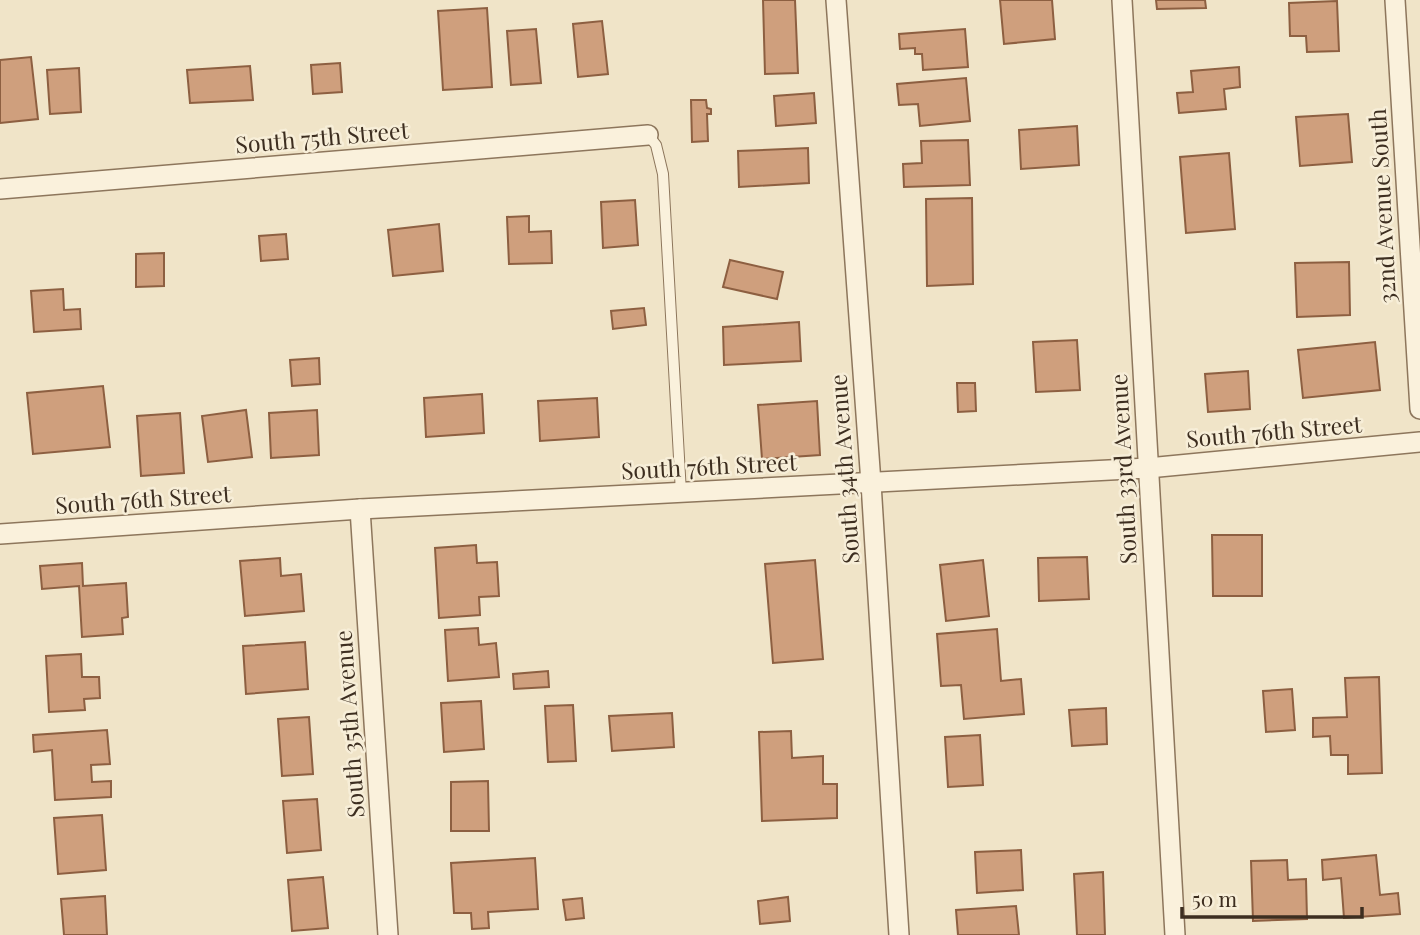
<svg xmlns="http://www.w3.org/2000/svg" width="1420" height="935" viewBox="0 0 1420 935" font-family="'Playfair Display',serif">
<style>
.building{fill:#cf9f7d;stroke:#8d5f41;stroke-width:2}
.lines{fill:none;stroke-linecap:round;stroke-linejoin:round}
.service-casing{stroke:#8d765c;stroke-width:12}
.minor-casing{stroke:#8d765c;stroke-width:22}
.service{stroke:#faf1dc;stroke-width:10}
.minor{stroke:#faf1dc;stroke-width:19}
.labels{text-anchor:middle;stroke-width:5;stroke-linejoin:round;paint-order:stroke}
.street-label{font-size:23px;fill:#3d2e20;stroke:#f7eed8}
</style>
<rect width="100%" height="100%" fill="#f0e4c8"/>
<g class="building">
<path d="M 763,0 L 795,0 L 798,73 L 765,74 Z"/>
<path d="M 1000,0 L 1052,0 L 1055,39 L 1004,44 Z"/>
<path d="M 1156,0 L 1205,0 L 1206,8 L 1157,9 Z"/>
<path d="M 1337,1 L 1339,51 L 1307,52 L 1306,36 L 1290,36 L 1289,3 Z"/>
<path d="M 487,8 L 492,87 L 443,90 L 438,11 Z"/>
<path d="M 602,21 L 608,74 L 578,77 L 573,24 Z"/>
<path d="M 536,29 L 541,83 L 511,85 L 507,31 Z"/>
<path d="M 965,29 L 968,67 L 923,70 L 922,54 L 915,54 L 915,48 L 900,49 L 899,34 Z"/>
<path d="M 31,57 L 38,119 L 0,123 L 0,60 Z"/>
<path d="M 340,63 L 342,92 L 313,94 L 311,65 Z"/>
<path d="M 250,66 L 253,100 L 190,103 L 187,70 Z"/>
<path d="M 1239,67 L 1240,87 L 1224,89 L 1226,109 L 1179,113 L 1177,93 L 1193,92 L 1191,71 Z"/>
<path d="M 79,68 L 81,112 L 50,114 L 47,70 Z"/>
<path d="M 966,78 L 970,121 L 920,126 L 918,104 L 899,105 L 897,84 Z"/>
<path d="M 814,93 L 816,123 L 776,126 L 774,96 Z"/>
<path d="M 691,100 L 706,100 L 707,108 L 711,109 L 711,114 L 707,114 L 708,141 L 692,142 Z"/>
<path d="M 1348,114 L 1352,162 L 1300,166 L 1296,117 Z"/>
<path d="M 1077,126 L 1079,165 L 1021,169 L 1019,130 Z"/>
<path d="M 968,140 L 970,185 L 904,187 L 903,164 L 922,163 L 921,141 Z"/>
<path d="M 808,148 L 809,183 L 739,187 L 738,151 Z"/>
<path d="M 1229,153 L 1235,229 L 1186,233 L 1180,157 Z"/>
<path d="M 972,198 L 973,284 L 927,286 L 926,199 Z"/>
<path d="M 635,200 L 638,245 L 603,248 L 601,202 Z"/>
<path d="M 529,216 L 529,232 L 551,231 L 552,263 L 509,264 L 507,217 Z"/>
<path d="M 439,224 L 443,271 L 393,276 L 388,230 Z"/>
<path d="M 286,234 L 288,259 L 261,261 L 259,236 Z"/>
<path d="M 164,253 L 164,286 L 136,287 L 136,254 Z"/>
<path d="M 730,260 L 783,272 L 777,299 L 723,287 Z"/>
<path d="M 1349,262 L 1350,315 L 1297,317 L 1295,263 Z"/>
<path d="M 63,289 L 64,310 L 80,309 L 81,329 L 34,332 L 31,291 Z"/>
<path d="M 644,308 L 646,325 L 613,329 L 611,311 Z"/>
<path d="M 799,322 L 801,361 L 724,365 L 723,327 Z"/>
<path d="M 1077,340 L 1080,390 L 1036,392 L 1033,342 Z"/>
<path d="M 1375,342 L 1380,390 L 1303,398 L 1298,350 Z"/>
<path d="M 319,358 L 320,384 L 292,386 L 290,360 Z"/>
<path d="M 1248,371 L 1250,409 L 1208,412 L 1205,374 Z"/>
<path d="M 957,383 L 975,383 L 976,411 L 958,412 Z"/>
<path d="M 103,386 L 110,447 L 33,454 L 27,393 Z"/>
<path d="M 482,394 L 484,433 L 426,437 L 424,398 Z"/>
<path d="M 597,398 L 599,437 L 540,441 L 538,401 Z"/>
<path d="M 817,401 L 820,455 L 762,459 L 758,405 Z"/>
<path d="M 246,410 L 252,457 L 208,462 L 202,416 Z"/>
<path d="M 317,410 L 319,455 L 271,458 L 269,413 Z"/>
<path d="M 180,413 L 184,473 L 141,476 L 137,416 Z"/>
<path d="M 1212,535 L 1262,535 L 1262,596 L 1213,596 Z"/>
<path d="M 476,545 L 477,563 L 497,562 L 499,596 L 479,597 L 480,615 L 439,618 L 435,548 Z"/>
<path d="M 1087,557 L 1089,599 L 1039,601 L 1038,558 Z"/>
<path d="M 280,558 L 281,576 L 301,574 L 304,611 L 245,616 L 240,561 Z"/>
<path d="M 815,560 L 823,659 L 773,663 L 765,564 Z"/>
<path d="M 983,560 L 989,616 L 946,621 L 940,565 Z"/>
<path d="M 82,563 L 83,586 L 126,583 L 128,617 L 122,618 L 123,634 L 82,637 L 79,586 L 42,589 L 40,566 Z"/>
<path d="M 478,628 L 479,645 L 496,643 L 499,677 L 448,681 L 445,630 Z"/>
<path d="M 997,629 L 1001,681 L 1021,679 L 1024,714 L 964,719 L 961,685 L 941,686 L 937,634 Z"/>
<path d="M 305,642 L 308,689 L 246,694 L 243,646 Z"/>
<path d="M 81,654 L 82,677 L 99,677 L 100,698 L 84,699 L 85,710 L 49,712 L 46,656 Z"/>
<path d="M 548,671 L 549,687 L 514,689 L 513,674 Z"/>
<path d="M 1379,677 L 1382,773 L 1348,774 L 1348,755 L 1331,755 L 1330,736 L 1313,737 L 1313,718 L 1347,717 L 1345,678 Z"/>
<path d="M 1292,689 L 1295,730 L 1266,732 L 1263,691 Z"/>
<path d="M 481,701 L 484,749 L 444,752 L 441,703 Z"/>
<path d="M 573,705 L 576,761 L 548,762 L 545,706 Z"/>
<path d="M 1106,708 L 1107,744 L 1072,746 L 1069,710 Z"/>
<path d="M 672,713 L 674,747 L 612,751 L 609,716 Z"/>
<path d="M 309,717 L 313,774 L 282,776 L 278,719 Z"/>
<path d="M 107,730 L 110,764 L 91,765 L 92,782 L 111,781 L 111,797 L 55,800 L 52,750 L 34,752 L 33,735 Z"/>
<path d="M 791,731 L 792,758 L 823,756 L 823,784 L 837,784 L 837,818 L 762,821 L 759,732 Z"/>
<path d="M 980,735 L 983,785 L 948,787 L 945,737 Z"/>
<path d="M 488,781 L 489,831 L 451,831 L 451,782 Z"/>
<path d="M 317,799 L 321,850 L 287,853 L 283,801 Z"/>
<path d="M 102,815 L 106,870 L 58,874 L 54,818 Z"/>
<path d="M 1021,850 L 1023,890 L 977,893 L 975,852 Z"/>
<path d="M 1376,855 L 1380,895 L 1398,893 L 1400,914 L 1344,918 L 1341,878 L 1323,880 L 1322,860 Z"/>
<path d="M 535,858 L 538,909 L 488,912 L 489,928 L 472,929 L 471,913 L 454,913 L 451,863 Z"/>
<path d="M 1287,860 L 1288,880 L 1306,879 L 1307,919 L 1253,921 L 1251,861 Z"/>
<path d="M 1103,872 L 1105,935 L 1077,935 L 1074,874 Z"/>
<path d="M 323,877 L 328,928 L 292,931 L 288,880 Z"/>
<path d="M 105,896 L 107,935 L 64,935 L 61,899 Z"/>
<path d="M 788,897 L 790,921 L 760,924 L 758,901 Z"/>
<path d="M 582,898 L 584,918 L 566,920 L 563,900 Z"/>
<path d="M 1016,906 L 1019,935 L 958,935 L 956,910 Z"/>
</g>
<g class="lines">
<g class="service-casing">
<path id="service" d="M 648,135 L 656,145 L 663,174 L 681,493"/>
</g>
<g class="minor-casing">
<g id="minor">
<path d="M 836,0 L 871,483 L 899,935"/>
<path d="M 1122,0 L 1175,935"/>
<path d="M 1395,0 L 1420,409"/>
<path d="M 0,189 L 648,135"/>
<path d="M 360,509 L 388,935"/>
<path d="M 0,534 L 360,509 L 1148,468 L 1420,442"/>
</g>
</g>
<use href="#service" class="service"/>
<use href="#minor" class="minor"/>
</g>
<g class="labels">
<g class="street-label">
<text transform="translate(322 138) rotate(-5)" y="8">South 75th Street</text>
<text transform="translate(1383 206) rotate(-93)" y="8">32nd Avenue South</text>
<text transform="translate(1274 432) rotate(-5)" y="8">South 76th Street</text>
<text transform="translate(709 467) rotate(-3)" y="8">South 76th Street</text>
<text transform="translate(845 469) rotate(-94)" y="8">South 34th Avenue</text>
<text transform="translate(1124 469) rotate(-93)" y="8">South 33rd Avenue</text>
<text transform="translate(143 500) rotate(-4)" y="8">South 76th Street</text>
<text transform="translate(350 724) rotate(-94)" y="8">South 35th Avenue</text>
</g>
</g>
<path d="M1182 907v10h180v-10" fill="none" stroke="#3d2e20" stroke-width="3.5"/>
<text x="1192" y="907" font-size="21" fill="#3d2e20" stroke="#f7eed8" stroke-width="5" paint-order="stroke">50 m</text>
</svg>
